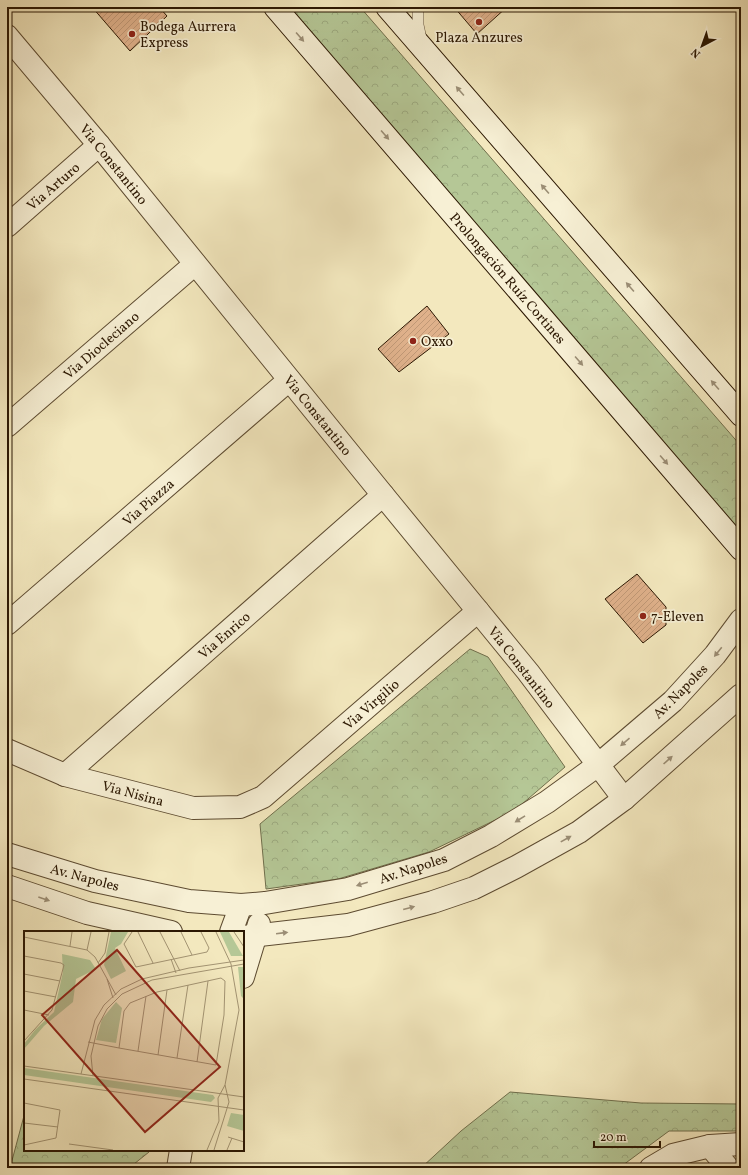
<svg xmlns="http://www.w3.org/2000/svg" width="748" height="1175" viewBox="0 0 748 1175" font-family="Vollkorn,serif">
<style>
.park{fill:url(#park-crowns);stroke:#706f4c}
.building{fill:url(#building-hatch);stroke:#2b1702}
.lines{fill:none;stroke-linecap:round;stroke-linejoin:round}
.lane-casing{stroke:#5d4b31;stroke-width:12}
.street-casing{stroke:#5d4b31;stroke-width:24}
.secondary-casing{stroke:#2b1702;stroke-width:24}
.lane{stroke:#f7f0d5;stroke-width:11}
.street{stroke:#f7f0d5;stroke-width:22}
.secondary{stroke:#f7f0d5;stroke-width:22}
.oneway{fill:#9b8e76}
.poi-dot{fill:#8f2418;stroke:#f7f0d5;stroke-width:1.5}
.labels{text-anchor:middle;stroke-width:3.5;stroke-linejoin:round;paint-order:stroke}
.poi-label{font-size:14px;fill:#2b1702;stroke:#f7f0d5;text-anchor:start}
.street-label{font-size:14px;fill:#2b1702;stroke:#f7f0d5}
.inset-road{fill:none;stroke:#a39473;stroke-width:1}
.view{fill:#8f2418;fill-opacity:0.15;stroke:#8f2418;stroke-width:2}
.inset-edge{fill:none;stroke:#2b1702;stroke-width:2}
</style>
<defs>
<pattern id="park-crowns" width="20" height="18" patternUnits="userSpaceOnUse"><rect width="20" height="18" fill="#b5c796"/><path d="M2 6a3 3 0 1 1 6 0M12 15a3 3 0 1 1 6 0" fill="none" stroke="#9caa80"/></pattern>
<pattern id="building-hatch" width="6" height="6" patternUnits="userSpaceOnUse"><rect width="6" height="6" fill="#dfb18b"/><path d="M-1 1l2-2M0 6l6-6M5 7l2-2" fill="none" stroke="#c09876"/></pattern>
</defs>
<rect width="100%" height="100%" fill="#f3e8be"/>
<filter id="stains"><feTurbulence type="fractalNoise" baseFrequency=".005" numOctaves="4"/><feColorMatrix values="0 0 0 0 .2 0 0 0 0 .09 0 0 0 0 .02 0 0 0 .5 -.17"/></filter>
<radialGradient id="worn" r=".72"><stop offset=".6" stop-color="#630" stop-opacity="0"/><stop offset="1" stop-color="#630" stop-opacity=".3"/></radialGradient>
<g class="park">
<path d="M 285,7 L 360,7 L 741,446 L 741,534 Z"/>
<path d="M 470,649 L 488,657 L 565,767 L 514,811 L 429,852 L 338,879 L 266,889 L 260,824 Z"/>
<path d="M 510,1092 L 641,1103 L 741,1104 L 741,1131 L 669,1131 L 619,1168 L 421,1168 L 461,1131 Z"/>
<path d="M 25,1112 L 25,1150 L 150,1150 L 149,1152 L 129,1168 L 10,1168 Z"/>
</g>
<g class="building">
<path d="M 92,7 L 159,7 L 167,16 L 130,51 Z"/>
<path d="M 454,7 L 507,7 L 477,34 Z"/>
<path d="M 427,306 L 449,334 L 399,372 L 378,349 Z"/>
<path d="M 637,574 L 666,607 L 666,625 L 643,643 L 605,599 Z"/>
</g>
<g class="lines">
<g class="lane-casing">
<path id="lane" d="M 418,7 L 418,25 L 421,39"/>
</g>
<g class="street-casing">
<g id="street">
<path d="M 7,36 L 99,145 L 383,495 L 478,611 L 528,672 L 624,799"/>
<path d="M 7,226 L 99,145"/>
<path d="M 7,426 L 195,264"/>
<path d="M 7,624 L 289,380"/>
<path d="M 7,750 L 65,775 L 193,808 L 240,807 L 263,797 L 478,611"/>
<path d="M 65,775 L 383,495"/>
<path d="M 7,854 L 95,881 L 189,901 L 241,905 L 265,903 L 348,889 L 444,860 L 491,836 L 547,802 L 598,765 L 673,701 L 715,655 L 741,620"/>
<path d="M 7,886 L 87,913 L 171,932"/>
<path d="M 231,932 L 241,905"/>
<path d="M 243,937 L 348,925 L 433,902 L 474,888 L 516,867 L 579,832 L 624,799 L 741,695"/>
<path d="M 243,977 L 259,924"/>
<path d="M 710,1146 L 728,1168"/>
<path d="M 178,1168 L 181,1150"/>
<path d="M 651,1168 L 673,1155 L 710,1146 L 741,1144"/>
</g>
</g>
<g class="secondary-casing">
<g id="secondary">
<path d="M 275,7 L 741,549"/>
<path d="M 387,7 L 741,415"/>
</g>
</g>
<use href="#lane" class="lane"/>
<use href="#street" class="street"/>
<use href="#secondary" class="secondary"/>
</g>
<defs><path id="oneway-solid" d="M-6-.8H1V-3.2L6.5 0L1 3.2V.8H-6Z"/></defs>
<g class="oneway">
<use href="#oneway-solid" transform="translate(300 37) rotate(49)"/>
<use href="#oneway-solid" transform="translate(460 91) rotate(-131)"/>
<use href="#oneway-solid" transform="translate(385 135) rotate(49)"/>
<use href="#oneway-solid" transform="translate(545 189) rotate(-131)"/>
<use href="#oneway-solid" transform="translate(630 287) rotate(-131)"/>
<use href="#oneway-solid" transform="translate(579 361) rotate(49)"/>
<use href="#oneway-solid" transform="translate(715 385) rotate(-131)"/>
<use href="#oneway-solid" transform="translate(664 460) rotate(49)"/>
<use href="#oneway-solid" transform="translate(718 652) rotate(129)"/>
<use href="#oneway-solid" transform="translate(625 742) rotate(139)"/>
<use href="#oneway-solid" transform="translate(668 760) rotate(-42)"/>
<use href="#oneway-solid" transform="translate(520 819) rotate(148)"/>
<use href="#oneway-solid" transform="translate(566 839) rotate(-29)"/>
<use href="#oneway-solid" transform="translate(362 884) rotate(163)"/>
<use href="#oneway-solid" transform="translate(44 899) rotate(19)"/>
<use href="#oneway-solid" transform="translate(409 908) rotate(-15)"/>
<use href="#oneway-solid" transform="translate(282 933) rotate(-7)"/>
</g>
<g class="poi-dot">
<circle cx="479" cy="22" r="4"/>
<circle cx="132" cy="34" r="4"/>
<circle cx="413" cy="341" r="4"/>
<circle cx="643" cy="616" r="4"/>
</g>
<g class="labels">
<g class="poi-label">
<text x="140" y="31">Bodega Aurrera<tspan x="140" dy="16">Express</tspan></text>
<text x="479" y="42" text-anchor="middle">Plaza Anzures</text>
<text x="421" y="346">Oxxo</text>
<text x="651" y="621">7-Eleven</text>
</g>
<g class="street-label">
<text transform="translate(114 164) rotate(51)" y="5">Via Constantino</text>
<text transform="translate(53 186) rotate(-41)" y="5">Via Arturo</text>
<text transform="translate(508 278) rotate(49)" y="5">Prolongación Ruíz Cortines</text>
<text transform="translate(101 345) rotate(-41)" y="5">Via Diocleciano</text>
<text transform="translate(318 415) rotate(51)" y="5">Via Constantino</text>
<text transform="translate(148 502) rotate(-41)" y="5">Via Piazza</text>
<text transform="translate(224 635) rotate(-41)" y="5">Via Enrico</text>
<text transform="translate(522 667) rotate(52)" y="5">Via Constantino</text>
<text transform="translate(680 691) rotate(-45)" y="5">Av. Napoles</text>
<text transform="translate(371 704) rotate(-41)" y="5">Via Virgilio</text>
<text transform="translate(133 793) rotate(15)" y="5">Via Nisina</text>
<text transform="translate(413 868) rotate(-18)" y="5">Av. Napoles</text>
<text transform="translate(85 877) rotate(15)" y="5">Av. Napoles</text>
</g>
</g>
<g transform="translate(24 931)">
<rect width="220" height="220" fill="#f3e8be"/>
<path d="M 207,182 L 220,184 L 220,200 L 203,195 Z" fill="#b5c796"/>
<path d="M 87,1 L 104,1 L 97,13 L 91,17 L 102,40 L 87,48 L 80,34 ZM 196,1 L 205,1 L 219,25 L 207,25 ZM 38,23 L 66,29 L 72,38 L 52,48 L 49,71 L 20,95 L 0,118 L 0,113 L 11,99 L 30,81 L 39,41 ZM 214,36 L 220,36 L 220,68 L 217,65 ZM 92,71 L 98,77 L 92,112 L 72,109 L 78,88 ZM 0,137 L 189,164 L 191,167 L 187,171 L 0,144 Z" fill="#b5c796"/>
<path class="inset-road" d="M 108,1 L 100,13 L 112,36 L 183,21 L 185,17 L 177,1M 114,1 L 129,32M 136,1 L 156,40M 157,1 L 168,24M 210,1 L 220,16M 0,6 L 63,19 L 71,26 L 92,64M 46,15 L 48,1M 63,19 L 67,1M 0,25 L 37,32 L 40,34 L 28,79 L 0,110M 147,28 L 152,42M 74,32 L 81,22 L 85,1M 0,43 L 36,50M 83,48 L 89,67M 0,60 L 32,66M 0,79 L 25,84M 64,111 L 95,117 L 192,134 L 200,84 L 201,50 L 197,47 L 133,61 L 106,72 L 100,80 L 95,117M 114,120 L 122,65M 134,124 L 143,59M 153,127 L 164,54M 173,131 L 184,50M 0,135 L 220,166M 57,143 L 71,89 L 80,74 L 97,58 L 118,48 L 165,37 L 220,29M 69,145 L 67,125 L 74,95 L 83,78 L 98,63 L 128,49 L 220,33M 0,148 L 220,179M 0,172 L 36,179 L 32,207 L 0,214M 0,192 L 34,196M 204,206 L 220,211M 45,213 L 89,219M 183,219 L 195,190 L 194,167 L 201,154 L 215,79 L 207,33 L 192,1M 190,219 L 205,171 L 201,154M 203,219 L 208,207"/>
<path class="view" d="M 93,19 L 196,136 L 121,201 L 18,84 Z"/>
<rect width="220" height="220" class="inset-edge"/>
</g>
<rect width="748" height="1175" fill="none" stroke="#f3e8be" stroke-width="24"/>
<rect x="8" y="8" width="732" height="1159" fill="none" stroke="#2b1702" stroke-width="2"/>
<rect x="12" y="12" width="724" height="1151" fill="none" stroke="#2b1702"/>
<g transform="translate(702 46) rotate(221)" stroke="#f7f0d5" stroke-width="3" paint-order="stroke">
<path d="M0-3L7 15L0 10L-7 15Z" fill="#2b1702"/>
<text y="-6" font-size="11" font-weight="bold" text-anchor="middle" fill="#2b1702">N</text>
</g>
<path d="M594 1141v6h66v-6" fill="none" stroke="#2b1702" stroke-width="2"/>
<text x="600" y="1141" font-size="12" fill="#2b1702" stroke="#f7f0d5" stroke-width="3" paint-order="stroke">20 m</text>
<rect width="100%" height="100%" filter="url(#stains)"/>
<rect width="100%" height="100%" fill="url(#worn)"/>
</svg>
